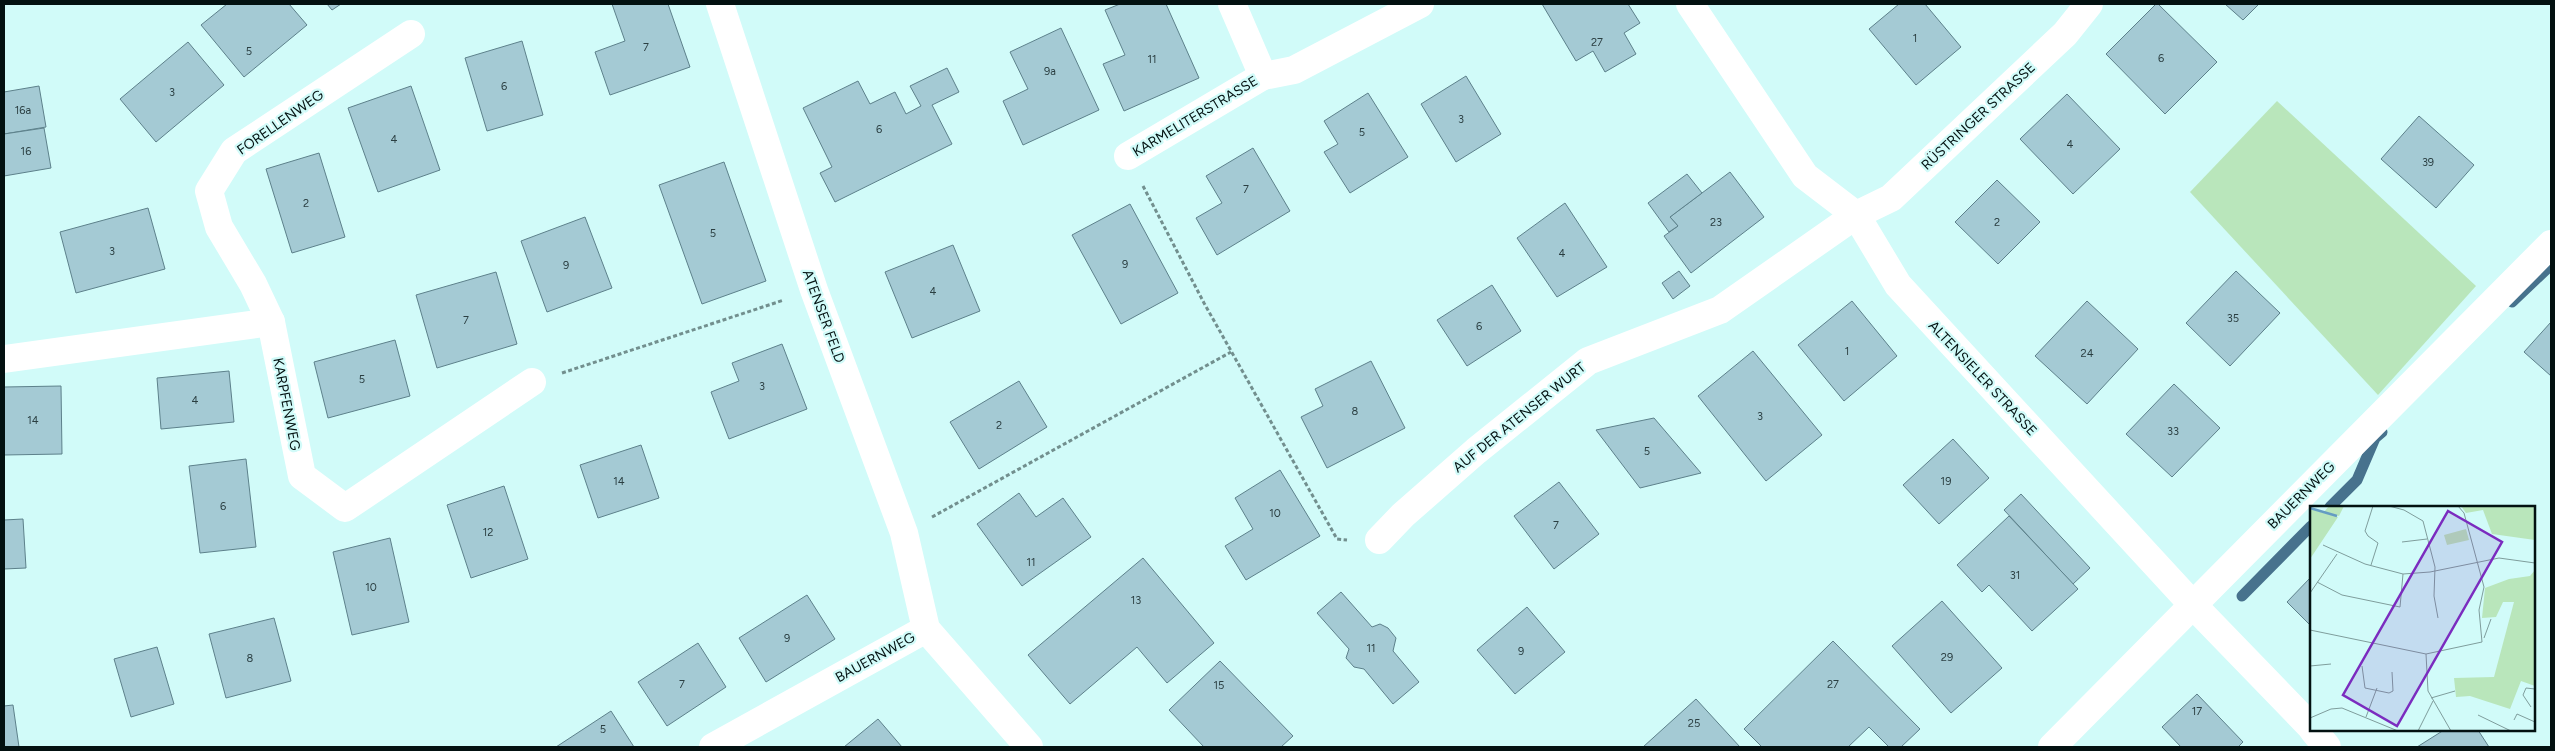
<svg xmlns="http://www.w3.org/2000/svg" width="2555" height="751" viewBox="0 0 2555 751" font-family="Figtree,sans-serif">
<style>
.green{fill:#b9e6bb}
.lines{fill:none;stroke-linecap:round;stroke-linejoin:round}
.stream{stroke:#47728d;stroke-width:11}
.building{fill:#a4cad4;stroke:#5d818b}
.path{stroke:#728f8e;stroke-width:3;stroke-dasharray:4 2.5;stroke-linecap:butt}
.street{stroke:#fff;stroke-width:28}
.labels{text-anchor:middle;stroke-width:4.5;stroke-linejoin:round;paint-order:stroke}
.number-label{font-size:11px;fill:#2b3f42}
.street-label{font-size:14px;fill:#031111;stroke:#d1fbf9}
.inset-river{fill:none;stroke:#649cc2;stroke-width:2.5}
.inset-road{fill:none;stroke:#7f9d9c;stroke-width:1}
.view{fill:#7b2cbf;fill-opacity:0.15;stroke:#7b2cbf;stroke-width:2.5}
.inset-edge{fill:none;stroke:#031111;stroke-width:2.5}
</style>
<rect width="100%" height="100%" fill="#d1fbf9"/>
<path class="green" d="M 2277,101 L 2476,286 L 2378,395 L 2190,192 Z"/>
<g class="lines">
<g class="stream">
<path d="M 2512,302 L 2551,265"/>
<path d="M 2330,507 L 2357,480 L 2375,438 L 2382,432"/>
<path d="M 2242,596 L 2311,526"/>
</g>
</g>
<g class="building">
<path d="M 227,4 L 289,4 L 307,25 L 244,77 L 201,25 Z"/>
<path d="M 327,4 L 341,4 L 332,10 Z"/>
<path d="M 612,4 L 668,4 L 690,67 L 610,95 L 595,52 L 625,41 Z"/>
<path d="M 1120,4 L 1166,4 L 1199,78 L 1124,111 L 1103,64 L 1125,55 L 1105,10 Z"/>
<path d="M 1542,4 L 1628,4 L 1640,23 L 1624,33 L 1636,54 L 1605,72 L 1593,51 L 1576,61 Z"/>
<path d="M 1899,4 L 1925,4 L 1961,47 L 1916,85 L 1869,29 Z"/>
<path d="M 2156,4 L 2158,4 L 2217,62 L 2165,114 L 2106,54 Z"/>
<path d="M 2225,4 L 2259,4 L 2243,20 Z"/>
<path d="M 1061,28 L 1099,110 L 1023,145 L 1003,101 L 1028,89 L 1010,52 Z"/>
<path d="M 522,41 L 543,115 L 487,131 L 465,58 Z"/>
<path d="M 188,42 L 224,85 L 156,142 L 120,99 Z"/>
<path d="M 947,68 L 959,92 L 932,105 L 952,144 L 835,202 L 820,173 L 832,167 L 803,108 L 858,81 L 870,104 L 895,92 L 906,114 L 921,106 L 910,86 Z"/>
<path d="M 1466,76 L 1501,134 L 1456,162 L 1421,104 Z"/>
<path d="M 39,86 L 46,127 L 4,134 L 4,92 Z"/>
<path d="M 411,86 L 440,170 L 378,192 L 348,108 Z"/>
<path d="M 1368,93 L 1408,157 L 1350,193 L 1324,152 L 1338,144 L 1324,121 Z"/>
<path d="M 2067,94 L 2120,149 L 2073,194 L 2020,139 Z"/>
<path d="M 2419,116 L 2474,165 L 2436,208 L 2381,159 Z"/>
<path d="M 44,128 L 51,168 L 4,176 L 4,134 Z"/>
<path d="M 1253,148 L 1290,211 L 1217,255 L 1196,218 L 1222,203 L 1206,176 Z"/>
<path d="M 319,153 L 345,237 L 292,253 L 266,169 Z"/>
<path d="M 724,162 L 766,281 L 702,304 L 659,185 Z"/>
<path d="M 1730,172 L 1764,217 L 1691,273 L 1664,236 L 1678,226 L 1670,217 Z"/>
<path d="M 1687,174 L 1702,193 L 1670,217 L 1678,226 L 1669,232 L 1648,203 Z"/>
<path d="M 1997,180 L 2040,222 L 1998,264 L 1955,222 Z"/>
<path d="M 1565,203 L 1607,267 L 1557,297 L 1517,238 Z"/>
<path d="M 1130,204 L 1178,293 L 1121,324 L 1072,235 Z"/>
<path d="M 148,208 L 165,269 L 76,293 L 60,232 Z"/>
<path d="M 585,217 L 612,288 L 547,312 L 521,241 Z"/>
<path d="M 953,245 L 980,311 L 912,338 L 885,272 Z"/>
<path d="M 1679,271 L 1690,286 L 1673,299 L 1662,283 Z"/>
<path d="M 2236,271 L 2280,313 L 2230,366 L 2186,323 Z"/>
<path d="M 496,272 L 517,344 L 437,368 L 416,295 Z"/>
<path d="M 1492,285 L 1521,331 L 1467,366 L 1437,320 Z"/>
<path d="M 1852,301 L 1897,356 L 1844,401 L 1798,345 Z"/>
<path d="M 2087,301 L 2138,349 L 2087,404 L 2035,356 Z"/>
<path d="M 2551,322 L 2551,376 L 2524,352 Z"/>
<path d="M 395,340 L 410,396 L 328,418 L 314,362 Z"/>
<path d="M 782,344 L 807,409 L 729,439 L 711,392 L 739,381 L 732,363 Z"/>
<path d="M 1753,351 L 1822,435 L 1766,481 L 1698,396 Z"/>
<path d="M 1371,361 L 1405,428 L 1327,468 L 1301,417 L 1323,406 L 1315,389 Z"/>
<path d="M 229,371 L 234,422 L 161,429 L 157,378 Z"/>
<path d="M 1019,381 L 1047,427 L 979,469 L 950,422 Z"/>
<path d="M 2174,384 L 2220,428 L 2172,477 L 2126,434 Z"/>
<path d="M 61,386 L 62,454 L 4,455 L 4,387 Z"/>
<path d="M 1654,418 L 1701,473 L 1640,488 L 1596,430 Z"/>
<path d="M 1953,439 L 1989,478 L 1939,524 L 1903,485 Z"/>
<path d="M 641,445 L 659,498 L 598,518 L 580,465 Z"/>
<path d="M 246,459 L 256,547 L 200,553 L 189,466 Z"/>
<path d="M 1280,470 L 1320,536 L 1246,580 L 1225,546 L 1253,529 L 1235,498 Z"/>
<path d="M 1559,482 L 1599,534 L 1554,569 L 1514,516 Z"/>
<path d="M 504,486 L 528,559 L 471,578 L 447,505 Z"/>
<path d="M 1019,493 L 1036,517 L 1063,498 L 1091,537 L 1022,586 L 977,524 Z"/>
<path d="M 2021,494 L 2090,568 L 2073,584 L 2004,510 Z"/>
<path d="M 2009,516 L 2078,589 L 2032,631 L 1989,585 L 1982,592 L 1957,565 Z"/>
<path d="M 23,519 L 26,568 L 4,569 L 4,520 Z"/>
<path d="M 390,538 L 409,622 L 352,635 L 333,552 Z"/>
<path d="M 1143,558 L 1214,643 L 1167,683 L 1137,647 L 1070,704 L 1028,655 Z"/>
<path d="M 2311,577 L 2311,626 L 2287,602 Z"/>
<path d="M 1341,592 L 1372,627 L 1380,624 L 1388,628 L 1396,638 L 1393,651 L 1419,682 L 1393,704 L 1364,669 L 1354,667 L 1346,658 L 1349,649 L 1317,613 Z"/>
<path d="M 807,595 L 835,639 L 766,682 L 739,638 Z"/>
<path d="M 1942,601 L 2002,668 L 1951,713 L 1892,646 Z"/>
<path d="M 1527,607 L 1565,652 L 1515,694 L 1477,650 Z"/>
<path d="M 274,618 L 291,681 L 226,698 L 209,634 Z"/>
<path d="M 1833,641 L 1920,729 L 1901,747 L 1889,747 L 1869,727 L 1848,747 L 1762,747 L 1744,729 Z"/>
<path d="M 698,643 L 726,687 L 667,726 L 638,682 Z"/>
<path d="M 157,647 L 174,704 L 131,717 L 114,659 Z"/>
<path d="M 1220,661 L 1293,736 L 1281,747 L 1204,747 L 1169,710 Z"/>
<path d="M 2197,694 L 2243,742 L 2238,747 L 2181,747 L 2162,727 Z"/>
<path d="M 1696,699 L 1740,747 L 1643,747 Z"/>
<path d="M 13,705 L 19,747 L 4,747 L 4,706 Z"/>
<path d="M 611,711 L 634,747 L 556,747 Z"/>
<path d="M 878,719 L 902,747 L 844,747 Z"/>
<path d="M 2444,730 L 2478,730 L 2489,747 L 2417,747 Z"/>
</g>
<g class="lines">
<g class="path">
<path d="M 1143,186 L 1204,303 L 1337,539 L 1347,540"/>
<path d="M 562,373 L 784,300"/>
<path d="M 932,517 L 1231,352"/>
</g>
<g class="street">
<path d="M 720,4 L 814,290 L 904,533 L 926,629 L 1029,747"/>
<path d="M 1232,4 L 1263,76 L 1294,70 L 1420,4"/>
<path d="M 1690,4 L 1805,176 L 1856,215 L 1898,285 L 2192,604 L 2311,727"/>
<path d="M 411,34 L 234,151 L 209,191 L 219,227 L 253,284 L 271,322 L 302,476 L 345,508 L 532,382"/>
<path d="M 1128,156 L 1263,76"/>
<path d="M 4,359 L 271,322"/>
<path d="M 1379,540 L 1403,515 L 1476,451 L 1588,361 L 1720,310 L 1856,215 L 1891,198 L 2065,34 L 2089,4"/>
<path d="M 2313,730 L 2327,747"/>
<path d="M 713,747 L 926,629"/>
<path d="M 2052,747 L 2551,244"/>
</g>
</g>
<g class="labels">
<g class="number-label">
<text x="1915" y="42">1</text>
<text x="1597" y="46">27</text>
<text x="646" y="51">7</text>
<text x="249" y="55">5</text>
<text x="2161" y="62">6</text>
<text x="1152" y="63">11</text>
<text x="1050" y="75">9a</text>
<text x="504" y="90">6</text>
<text x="172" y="96">3</text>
<text x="23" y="114">16a</text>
<text x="1461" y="123">3</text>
<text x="879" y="133">6</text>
<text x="1362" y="136">5</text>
<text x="394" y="143">4</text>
<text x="2070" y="148">4</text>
<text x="26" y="155">16</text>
<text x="2428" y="166">39</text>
<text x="1246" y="193">7</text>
<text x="306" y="207">2</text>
<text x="1716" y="226">23</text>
<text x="1997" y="226">2</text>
<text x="713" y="237">5</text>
<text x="112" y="255">3</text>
<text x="1562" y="257">4</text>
<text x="1125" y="268">9</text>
<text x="566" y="269">9</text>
<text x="933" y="295">4</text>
<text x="2233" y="322">35</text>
<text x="466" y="324">7</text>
<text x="1479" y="330">6</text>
<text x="1847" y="355">1</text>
<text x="2087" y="357">24</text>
<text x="362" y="383">5</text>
<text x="762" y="390">3</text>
<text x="195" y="404">4</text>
<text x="1355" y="415">8</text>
<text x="1760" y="420">3</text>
<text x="33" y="424">14</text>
<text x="999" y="429">2</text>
<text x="2173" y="435">33</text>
<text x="1647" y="455">5</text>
<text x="619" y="485">14</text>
<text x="1946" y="485">19</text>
<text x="223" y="510">6</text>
<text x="1275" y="517">10</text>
<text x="1556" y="529">7</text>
<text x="488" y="536">12</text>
<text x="1031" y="566">11</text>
<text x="2015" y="579">31</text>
<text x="371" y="591">10</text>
<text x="1136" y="604">13</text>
<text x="787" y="642">9</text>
<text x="1371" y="652">11</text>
<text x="1521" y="655">9</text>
<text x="1947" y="661">29</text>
<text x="250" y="662">8</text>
<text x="682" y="688">7</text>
<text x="1833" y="688">27</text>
<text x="1219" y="689">15</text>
<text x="2197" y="715">17</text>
<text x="1694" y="727">25</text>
<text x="603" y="733">5</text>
</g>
<g class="street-label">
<text transform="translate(1195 116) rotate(-31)" y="5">KARMELITERSTRASSE</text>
<text transform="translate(1978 116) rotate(-43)" y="5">RÜSTRINGER STRASSE</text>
<text transform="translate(280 122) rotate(-35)" y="5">FORELLENWEG</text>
<text transform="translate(824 316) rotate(70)" y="5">ATENSER FELD</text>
<text transform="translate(1983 378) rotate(47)" y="5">ALTENSIELER STRASSE</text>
<text transform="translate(287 404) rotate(79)" y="5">KARPFENWEG</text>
<text transform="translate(1519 417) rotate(-39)" y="5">AUF DER ATENSER WURT</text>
<text transform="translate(2301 495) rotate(-45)" y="5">BAUERNWEG</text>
<text transform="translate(875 657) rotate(-29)" y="5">BAUERNWEG</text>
</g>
</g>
<g transform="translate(2310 506)">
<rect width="225" height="225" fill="#d1fbf9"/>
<path d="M 19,0 L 34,0 L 29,10 L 14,6 ZM 151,0 L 225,0 L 225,34 L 182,28 L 173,4 L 156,7 ZM 0,3 L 28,11 L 0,53 ZM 156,23 L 159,34 L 137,39 L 134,29 ZM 225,64 L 225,180 L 211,175 L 200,203 L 160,190 L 146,191 L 144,172 L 184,171 L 204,96 L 193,96 L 186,111 L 172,112 L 175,82 L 199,73 L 220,70 Z" fill="#b9e6bb"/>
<path class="inset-river" d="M 0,2 L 27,10"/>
<path class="inset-road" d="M 79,0 L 94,4 L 113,15 L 125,61 L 124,90 L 128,112M 92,36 L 117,33M 13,39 L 55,58 L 93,68 L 120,66 L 189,52 L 225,57M 61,59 L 68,37 L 58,30 L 55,25 L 63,0M 7,76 L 32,89 L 90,101 L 93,68M 0,87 L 27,48M 0,124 L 116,148 L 172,136 L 169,104 L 174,81 L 154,7 L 148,0M 174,132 L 181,113M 116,148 L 118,185 L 141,225M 0,160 L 21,158M 52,160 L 55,182 L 79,187 L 83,185 L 82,166M 121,192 L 145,185M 221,201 L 213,189 L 216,182 L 225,183M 168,209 L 201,225M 56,211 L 67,182M 0,212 L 21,203 L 32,202 L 88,225M 204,214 L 207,208 L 225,216M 108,225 L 123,195"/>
<path class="view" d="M 138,5 L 192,36 L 87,220 L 33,189 Z"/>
<rect width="225" height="225" class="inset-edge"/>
</g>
<rect width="2555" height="751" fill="none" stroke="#031111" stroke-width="10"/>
</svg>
